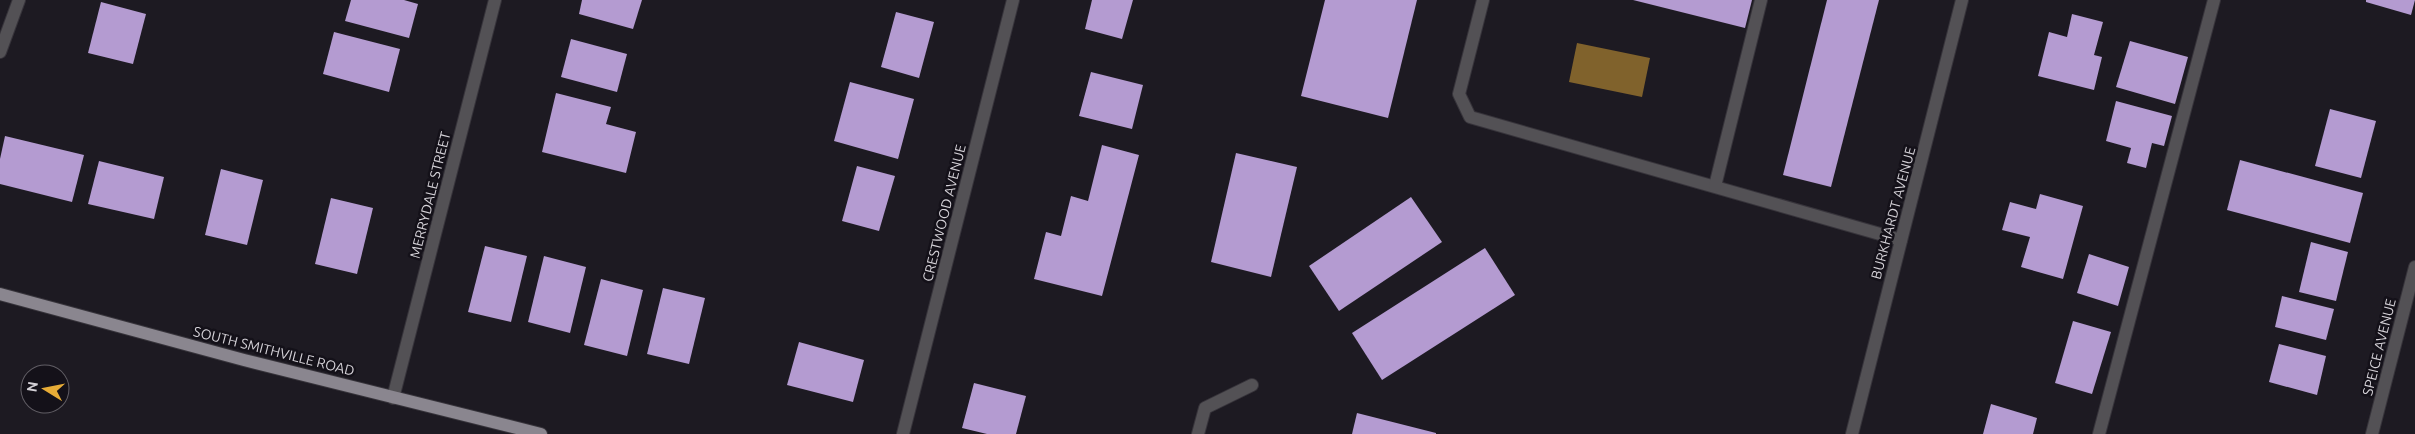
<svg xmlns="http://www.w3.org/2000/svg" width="2415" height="434" viewBox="0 0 2415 434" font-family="Ubuntu,sans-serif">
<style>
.water{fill:#80622c}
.building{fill:#b49bd1}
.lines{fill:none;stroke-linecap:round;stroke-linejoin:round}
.minor-casing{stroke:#37343b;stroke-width:14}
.major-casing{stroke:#37343b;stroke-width:14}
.minor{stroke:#535155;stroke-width:12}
.major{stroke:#8a868f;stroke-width:12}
.labels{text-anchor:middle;stroke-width:5;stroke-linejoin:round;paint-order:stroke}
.street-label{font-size:14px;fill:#d5d2d8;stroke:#141119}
</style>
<rect width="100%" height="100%" fill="#1d1a22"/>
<path class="water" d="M 1577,43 L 1650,58 L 1642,97 L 1569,82 Z"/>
<g class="building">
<path d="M 351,0 L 404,0 L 418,4 L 409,38 L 345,21 Z"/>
<path d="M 582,0 L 642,0 L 633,29 L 579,14 Z"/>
<path d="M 1092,0 L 1133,0 L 1122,39 L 1085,29 Z"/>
<path d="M 1325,0 L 1417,0 L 1388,118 L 1301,96 Z"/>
<path d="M 1633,0 L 1752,0 L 1745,28 Z"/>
<path d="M 1827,0 L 1879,0 L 1831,187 L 1783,175 Z"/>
<path d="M 2366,0 L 2415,0 L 2411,15 L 2366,2 Z"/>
<path d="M 101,2 L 146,14 L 133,64 L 88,53 Z"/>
<path d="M 896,12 L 934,22 L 919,78 L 881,67 Z"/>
<path d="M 2072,14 L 2103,22 L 2094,55 L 2102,57 L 2094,90 L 2038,76 L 2049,32 L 2067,37 Z"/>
<path d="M 334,32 L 400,49 L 389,92 L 323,74 Z"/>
<path d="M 571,39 L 627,54 L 617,92 L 561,77 Z"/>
<path d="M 2130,41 L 2188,57 L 2175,104 L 2116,87 Z"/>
<path d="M 1091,72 L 1143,85 L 1132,129 L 1079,116 Z"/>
<path d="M 850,82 L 914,99 L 898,159 L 834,141 Z"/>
<path d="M 556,93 L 611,107 L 606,124 L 636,132 L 626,173 L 542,152 Z"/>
<path d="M 2116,101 L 2172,116 L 2164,146 L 2152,143 L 2146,168 L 2127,163 L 2131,148 L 2106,141 Z"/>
<path d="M 2330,109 L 2376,121 L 2361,178 L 2315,166 Z"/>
<path d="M 5,136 L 84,155 L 72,202 L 0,184 L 0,159 Z"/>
<path d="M 1102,145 L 1139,155 L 1102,296 L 1034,279 L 1046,232 L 1061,236 L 1071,196 L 1088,201 Z"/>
<path d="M 1236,153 L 1297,167 L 1271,277 L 1211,262 Z"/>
<path d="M 2240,160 L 2363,193 L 2350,243 L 2227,210 Z"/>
<path d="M 99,161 L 164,177 L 154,219 L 88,204 Z"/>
<path d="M 857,166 L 895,176 L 879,231 L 842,221 Z"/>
<path d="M 221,169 L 263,180 L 247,245 L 205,235 Z"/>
<path d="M 2040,194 L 2083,206 L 2063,279 L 2021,267 L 2030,237 L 2002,230 L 2010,202 L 2036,209 Z"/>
<path d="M 1411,197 L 1442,242 L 1339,311 L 1309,266 Z"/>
<path d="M 331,198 L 373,208 L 357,274 L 315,264 Z"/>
<path d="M 2311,242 L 2348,252 L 2336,301 L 2299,292 Z"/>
<path d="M 485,246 L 527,256 L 511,322 L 468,312 Z"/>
<path d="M 1485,248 L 1515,295 L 1382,380 L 1352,333 Z"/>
<path d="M 2089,254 L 2129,267 L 2118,306 L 2077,293 Z"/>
<path d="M 544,256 L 586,267 L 570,333 L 528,322 Z"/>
<path d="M 601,279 L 643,290 L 627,356 L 584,345 Z"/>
<path d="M 663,288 L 705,298 L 689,364 L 647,354 Z"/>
<path d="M 2282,296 L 2334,309 L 2326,340 L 2275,327 Z"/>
<path d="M 2073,321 L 2111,332 L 2092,394 L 2055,383 Z"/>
<path d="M 799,342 L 864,360 L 853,402 L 787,385 Z"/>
<path d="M 2279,344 L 2326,356 L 2317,395 L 2269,382 Z"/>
<path d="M 974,383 L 1026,396 L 1016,434 L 987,434 L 962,428 Z"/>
<path d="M 1991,404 L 2037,418 L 2033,434 L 1983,434 Z"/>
<path d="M 1357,413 L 1436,433 L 1436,434 L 1352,434 Z"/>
</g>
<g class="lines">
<g class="minor-casing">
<g id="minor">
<path d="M 1483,0 L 1459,94 L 1470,117 L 1901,240"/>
<path d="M 0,52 L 19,0"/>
<path d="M 1715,186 L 1761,0"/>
<path d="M 393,398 L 495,0"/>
<path d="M 903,434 L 1013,0"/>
<path d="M 1198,434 L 1205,408 L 1252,385"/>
<path d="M 1852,434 L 1962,0"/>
<path d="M 2099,434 L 2214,0"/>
<path d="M 2372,434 L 2415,267"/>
</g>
</g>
<g class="major-casing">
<path id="major" d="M 0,294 L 244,360 L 541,434"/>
</g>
<use href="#minor" class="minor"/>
<use href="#major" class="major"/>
</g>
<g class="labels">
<g class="street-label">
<text transform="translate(430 195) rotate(-76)" y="5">MERRYDALE STREET</text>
<text transform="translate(944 213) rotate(-76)" y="5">CRESTWOOD AVENUE</text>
<text transform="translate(1893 213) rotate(-75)" y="5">BURKHARDT AVENUE</text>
<text transform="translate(2379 347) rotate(-76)" y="5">SPEICE AVENUE</text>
<text transform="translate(274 351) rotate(14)" y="5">SOUTH SMITHVILLE ROAD</text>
</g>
</g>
<g transform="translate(45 389) rotate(280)"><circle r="24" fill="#141119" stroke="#615e65"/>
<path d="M0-4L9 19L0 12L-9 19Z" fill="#e7ac37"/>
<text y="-8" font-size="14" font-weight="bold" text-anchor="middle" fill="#d5d2d8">N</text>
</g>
</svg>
